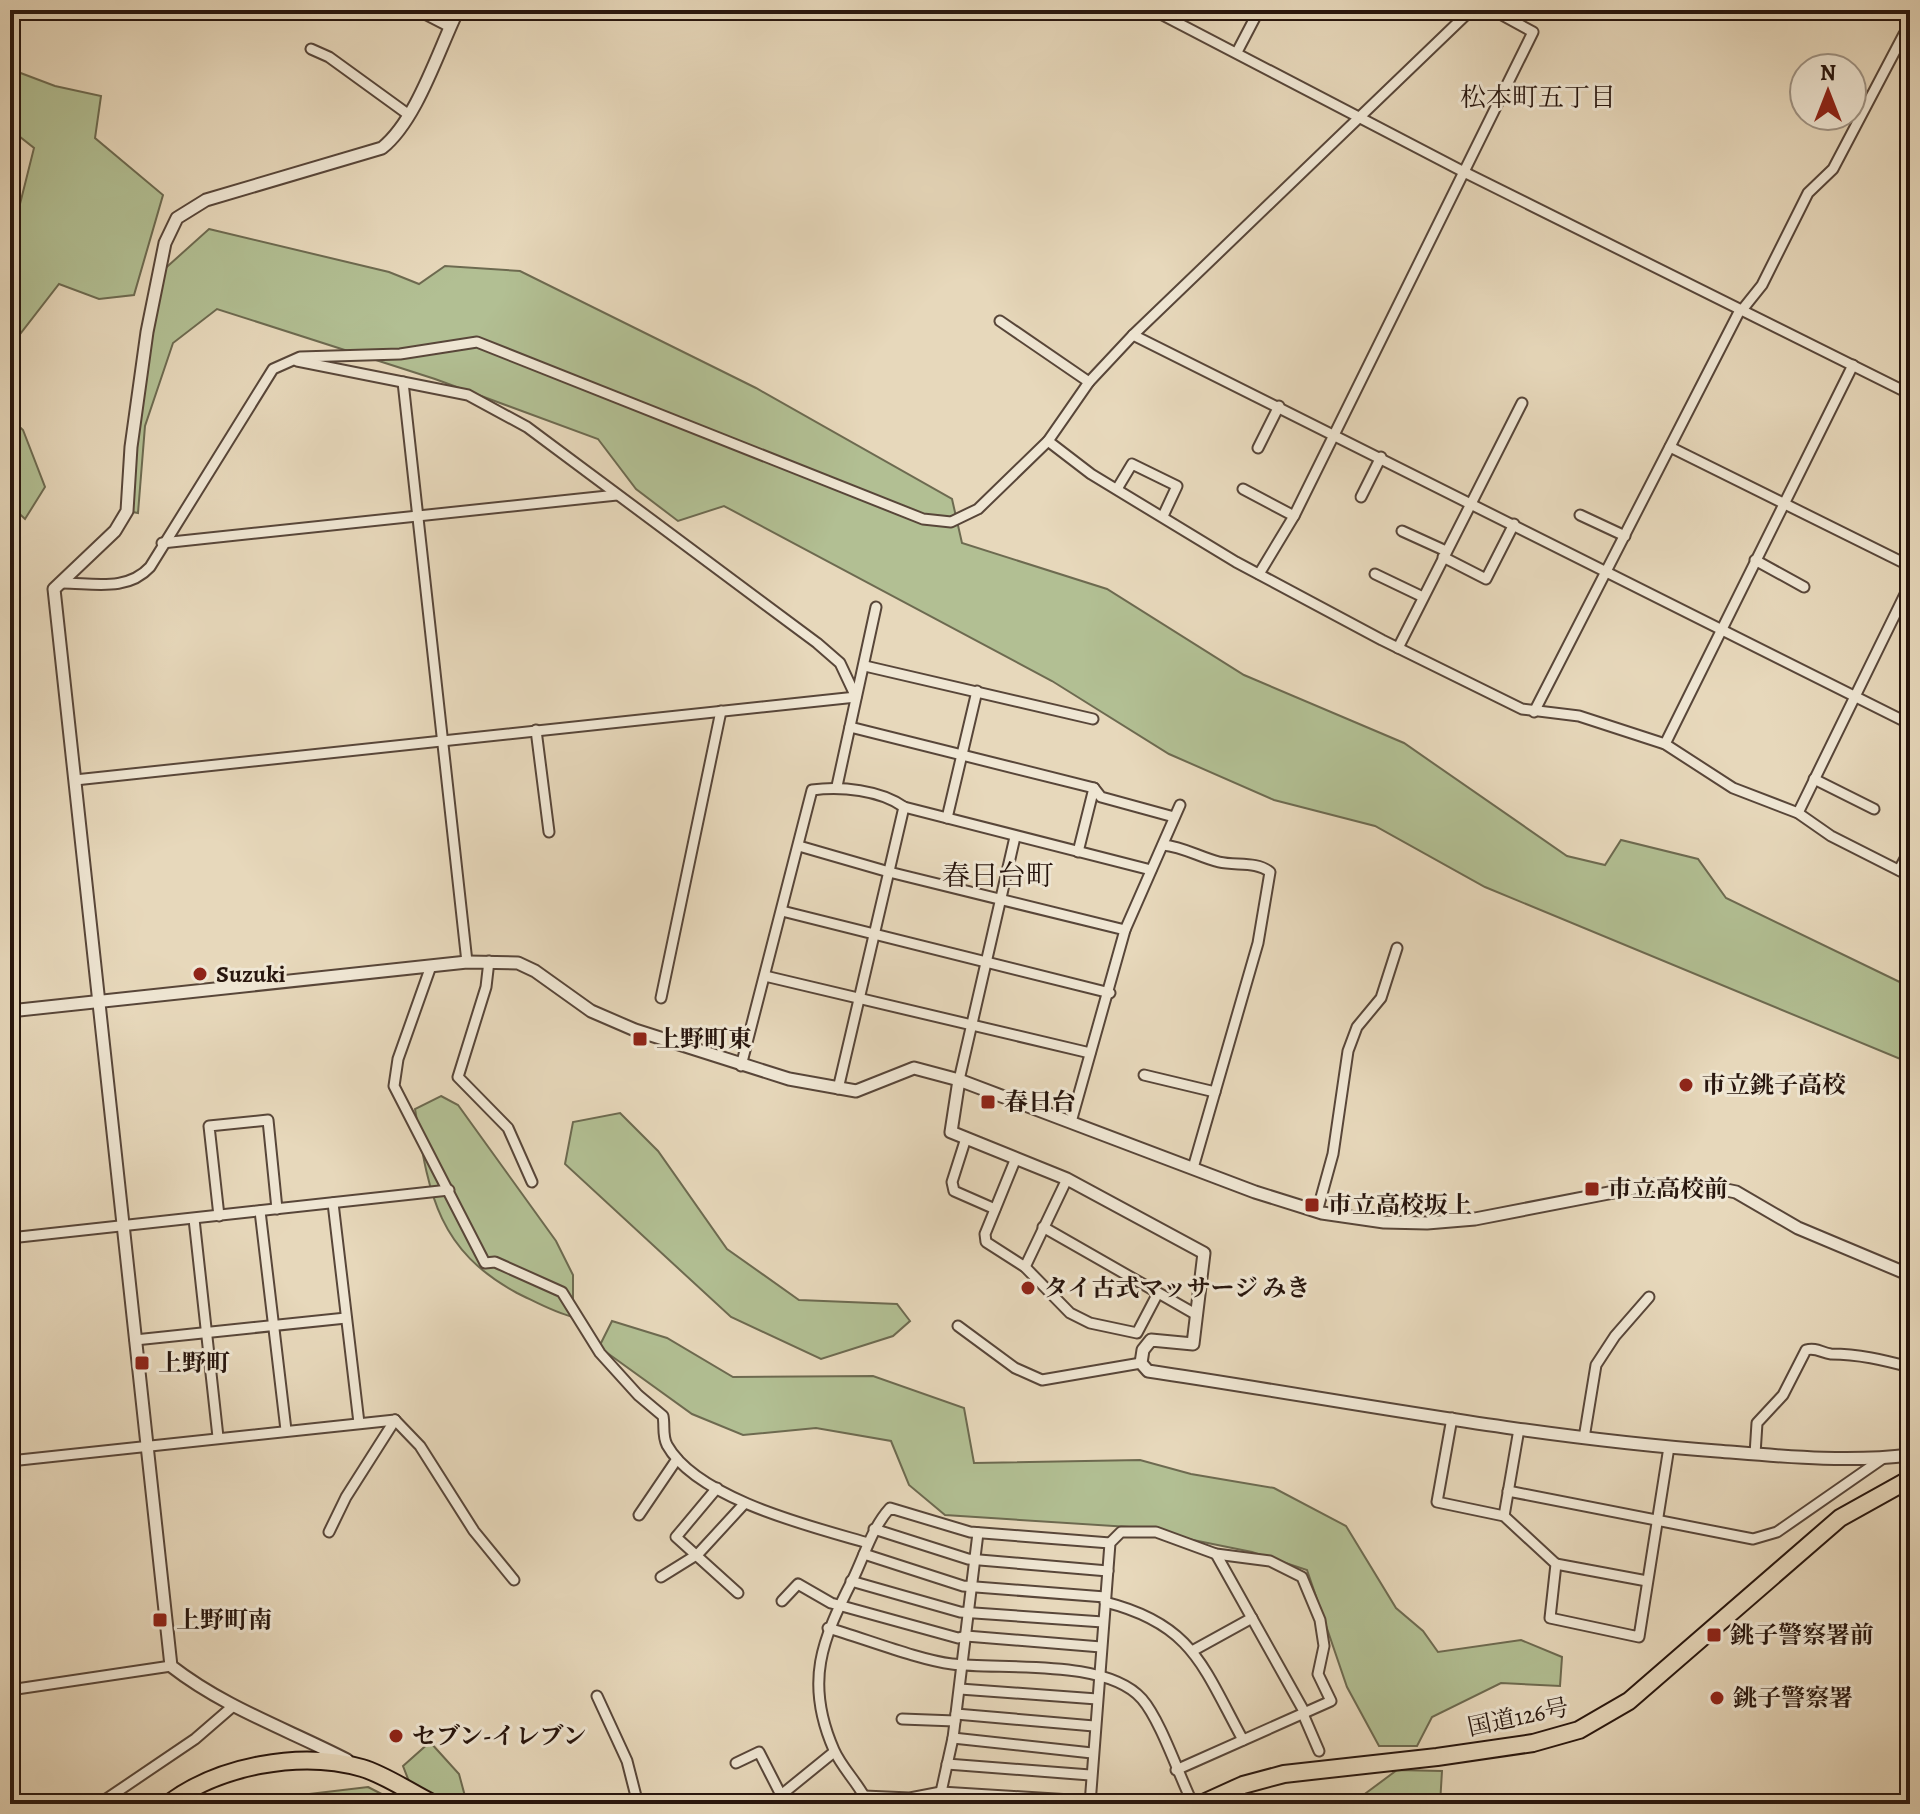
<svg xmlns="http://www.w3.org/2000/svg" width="1920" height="1814" viewBox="0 0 1920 1814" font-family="Alegreya,'Noto Serif JP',serif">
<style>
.green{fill:#b2bf93;stroke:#6d6a50;stroke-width:2}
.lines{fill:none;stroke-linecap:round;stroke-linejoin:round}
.minor-casing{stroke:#584639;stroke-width:13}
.tertiary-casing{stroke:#584639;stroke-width:15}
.trunk-casing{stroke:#28160e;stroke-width:20}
.minor{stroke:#efe6d3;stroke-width:9}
.tertiary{stroke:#efe6d3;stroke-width:11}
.trunk{stroke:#e7d8bb;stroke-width:16}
.poi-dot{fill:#8f2418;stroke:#efe6d3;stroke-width:3}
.labels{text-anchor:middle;stroke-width:6;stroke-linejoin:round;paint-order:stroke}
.poi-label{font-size:24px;font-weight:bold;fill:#28160e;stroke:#efe6d3;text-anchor:start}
.street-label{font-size:24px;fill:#28160e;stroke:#efe6d3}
.neighbourhood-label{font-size:26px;fill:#28160e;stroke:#efe6d3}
.quarter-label{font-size:28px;fill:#28160e;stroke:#efe6d3}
</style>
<rect width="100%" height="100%" fill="#e7d8bb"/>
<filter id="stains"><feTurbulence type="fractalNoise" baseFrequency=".0025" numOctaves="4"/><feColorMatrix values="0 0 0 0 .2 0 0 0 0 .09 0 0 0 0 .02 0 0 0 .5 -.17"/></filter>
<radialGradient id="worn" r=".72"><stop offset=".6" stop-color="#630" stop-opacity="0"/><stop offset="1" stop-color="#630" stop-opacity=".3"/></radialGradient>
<g class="green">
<path d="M 10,69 L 55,86 L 101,96 L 95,138 L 163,195 L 134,295 L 99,299 L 59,284 L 10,347 L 10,203 L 19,208 L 34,148 L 10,129 Z"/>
<path d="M 209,229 L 389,272 L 419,284 L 445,266 L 520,271 L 756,388 L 952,499 L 962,543 L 1107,589 L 1244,675 L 1404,743 L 1567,856 L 1605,865 L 1621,840 L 1698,859 L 1726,898 L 1910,987 L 1910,1063 L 1485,887 L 1375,826 L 1274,800 L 1169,754 L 1052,681 L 724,506 L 678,521 L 636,489 L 598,439 L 435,379 L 217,309 L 173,343 L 145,426 L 138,513 L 127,511 L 159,274 Z"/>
<path d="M 10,418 L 23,430 L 45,487 L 25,519 L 10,505 Z"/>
<path d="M 441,1096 L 458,1105 L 556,1241 L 573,1275 L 573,1317 C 553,1312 536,1302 517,1293 C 436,1249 429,1193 415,1109 Z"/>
<path d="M 620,1113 L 658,1151 L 727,1249 L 799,1300 L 897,1304 L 910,1321 L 893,1336 L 821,1359 L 731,1317 L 565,1164 L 573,1122 Z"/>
<path d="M 612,1321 L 667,1338 L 733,1377 L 873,1376 L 964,1408 L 974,1463 L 1140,1460 L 1191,1474 L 1274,1488 L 1346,1526 L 1396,1608 L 1423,1631 L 1438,1652 L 1521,1640 L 1562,1657 L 1560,1686 L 1501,1683 L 1432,1717 L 1417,1746 L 1379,1746 L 1347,1687 L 1307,1570 L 1252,1552 L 1129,1527 L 945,1515 L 909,1485 L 891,1441 L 816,1428 L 743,1435 L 692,1414 L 599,1347 Z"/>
<path d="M 430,1742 L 459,1774 L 466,1800 L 464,1804 L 449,1804 L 410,1784 L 403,1766 Z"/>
<path d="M 1397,1770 L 1442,1771 L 1440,1804 L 1358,1804 L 1358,1799 Z"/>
<path d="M 368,1787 L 401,1804 L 257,1804 L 259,1800 Z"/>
</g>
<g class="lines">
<g class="minor-casing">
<g id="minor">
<path d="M 417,10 L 450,27"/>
<path d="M 1153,10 L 1464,172 L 1910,394"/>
<path d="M 311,49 L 329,57 L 409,115"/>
<path d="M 1237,52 L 1259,10"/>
<path d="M 1742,310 L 1762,285 L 1808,193 L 1833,169 L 1904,34"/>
<path d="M 1000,321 L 1089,382"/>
<path d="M 1133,335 L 1910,724"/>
<path d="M 403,382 L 467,962"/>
<path d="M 1048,441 L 1091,474 L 1236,562 L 1382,640 L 1522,709 L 1579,716 L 1665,744 L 1733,788 L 1798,813 L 1831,836 L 1910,876"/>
<path d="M 1670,447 L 1910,566"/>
<path d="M 1258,448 L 1279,406"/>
<path d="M 1117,489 L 1132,464 L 1177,486 L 1163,516"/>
<path d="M 1243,489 L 1294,516"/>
<path d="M 1361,497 L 1381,457"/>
<path d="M 1580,515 L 1625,536"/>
<path d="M 1402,531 L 1446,551"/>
<path d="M 162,543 L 617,495"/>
<path d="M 1443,557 L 1486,579 L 1514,524"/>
<path d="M 1755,560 L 1804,587"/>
<path d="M 1259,574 L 1294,516 L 1533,32 L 1493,10"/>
<path d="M 1375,574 L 1423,597"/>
<path d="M 62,583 C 93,583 127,592 150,567 L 273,369 L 300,357 L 400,354 L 477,342 L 923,519 L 951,522 L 978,509 L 1048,441 L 1089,382 L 1133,335 L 1471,10"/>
<path d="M 1398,648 L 1522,403"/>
<path d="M 865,666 L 1093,719"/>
<path d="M 1534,712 L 1740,310"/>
<path d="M 850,727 L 1094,788 L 1101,797 L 1174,817"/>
<path d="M 536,730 L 549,832"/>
<path d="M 1665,744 L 1853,365"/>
<path d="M 1814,779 L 1874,809"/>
<path d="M 75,780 L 856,697 L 840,663 L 817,643 L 527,427 L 468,395 L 297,361"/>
<path d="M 837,786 L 876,607"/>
<path d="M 1798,813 L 1910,584"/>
<path d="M 947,818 L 977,691"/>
<path d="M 1163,845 C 1184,847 1199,857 1219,862 C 1236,866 1256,861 1270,872 L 1258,943 L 1193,1168"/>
<path d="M 799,846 L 889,872 L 1125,930"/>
<path d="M 1078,852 L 1094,788"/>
<path d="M 1899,870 L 1910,849"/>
<path d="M 782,911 L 1110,993"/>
<path d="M 489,961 L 486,987 L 458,1077 L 508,1128 L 532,1182"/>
<path d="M 431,966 L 398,1059 L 394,1086 L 485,1263 L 495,1262 L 562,1292 L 600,1353 L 638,1395 L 663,1416 C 665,1426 662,1435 667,1445 C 697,1499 813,1527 868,1543"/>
<path d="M 765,976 L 1090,1053"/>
<path d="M 661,998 L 721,711"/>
<path d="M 741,1066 L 812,790 C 841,786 880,790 904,807 L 1151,870"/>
<path d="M 1144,1075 L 1215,1092"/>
<path d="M 959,1080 L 1015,837"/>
<path d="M 838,1089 L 904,807"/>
<path d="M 1071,1122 L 1125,930 L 1180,805"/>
<path d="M 966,1138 L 952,1182 L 954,1191 L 995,1209"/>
<path d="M 1016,1158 L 985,1234 L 986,1242 L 1025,1267 L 1070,1313 L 1090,1323 L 1137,1333 L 1158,1293"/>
<path d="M 333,1203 L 359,1423"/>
<path d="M 260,1211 L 286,1430"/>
<path d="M 1317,1212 L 1333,1154 L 1348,1051 L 1357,1027 L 1381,998 L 1397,948"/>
<path d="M 219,1216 L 209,1126 L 268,1120 L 277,1209"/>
<path d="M 194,1219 L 218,1437"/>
<path d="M 1043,1227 L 1197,1315"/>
<path d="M 10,1238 L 449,1190"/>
<path d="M 1025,1267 L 1067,1179"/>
<path d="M 958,1326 L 1015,1368 L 1042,1380 L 1141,1363"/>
<path d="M 135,1340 L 346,1318"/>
<path d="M 1452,1418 L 1437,1502 L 1504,1516 L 1556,1564 L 1550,1618 L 1639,1637 L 1669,1447"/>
<path d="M 395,1420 L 420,1446 L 474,1531 L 514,1580"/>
<path d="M 1584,1438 L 1596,1365 L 1615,1336 L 1649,1297"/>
<path d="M 1755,1454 L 1757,1423 L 1783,1395 L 1806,1350 C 1816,1347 1822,1353 1831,1354 C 1859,1354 1883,1360 1910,1367"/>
<path d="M 10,1461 L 395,1420"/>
<path d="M 717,1488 L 676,1537 L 738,1593"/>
<path d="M 1508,1491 L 1753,1539 L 1777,1532 L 1882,1459"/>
<path d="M 639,1515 L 677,1459"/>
<path d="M 1504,1516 L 1519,1429"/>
<path d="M 874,1529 L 968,1559 L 1108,1571"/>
<path d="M 329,1532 L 346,1497 L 395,1420"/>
<path d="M 864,1554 L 963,1586 L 1105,1597"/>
<path d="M 1216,1554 L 1305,1713"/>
<path d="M 1556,1564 L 1647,1581"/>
<path d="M 661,1577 L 698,1554 L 744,1504"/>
<path d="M 851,1581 L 960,1612 L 1103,1622"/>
<path d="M 782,1601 L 798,1584 L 831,1603 L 958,1638 L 966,1636 L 1101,1647"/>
<path d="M 1105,1602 C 1193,1624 1203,1667 1243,1740"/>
<path d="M 828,1628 C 863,1638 919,1660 952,1664 C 1002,1670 1106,1658 1142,1699 C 1161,1721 1179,1776 1193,1804"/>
<path d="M 1194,1650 L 1252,1618"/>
<path d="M 960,1689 L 1097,1699"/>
<path d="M 10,1690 L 171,1666"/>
<path d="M 597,1696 L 627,1761 L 638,1804"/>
<path d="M 956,1714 L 1094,1726"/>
<path d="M 1303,1714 L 1319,1751"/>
<path d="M 902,1719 L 955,1721"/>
<path d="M 953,1738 L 1092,1753"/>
<path d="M 736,1763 L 759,1752 L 781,1795"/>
<path d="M 947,1764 L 1090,1775"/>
<path d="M 941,1792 L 953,1738 L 978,1533"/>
<path d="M 864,1796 C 855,1780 841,1766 834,1750 C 804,1682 822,1640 853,1579 C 865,1554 872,1528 890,1508 L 970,1532 L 1110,1543"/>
<path d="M 99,1804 L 195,1739 L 232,1707"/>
<path d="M 770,1804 L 834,1752"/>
<path d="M 843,1804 L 864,1796 L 910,1798 L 941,1792 L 1087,1801"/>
<path d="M 1090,1804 L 1110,1543 L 1121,1532 L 1156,1532 L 1216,1554 L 1270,1561 L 1302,1577 L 1320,1620 L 1324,1646 L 1318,1674 L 1331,1701 L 1176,1770"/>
</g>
</g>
<g class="tertiary-casing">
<g id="tertiary">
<path d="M 10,1011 L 467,962 L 518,963 L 535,971 L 591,1011 L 635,1030 L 789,1079 L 856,1091 L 914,1068 L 959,1080 L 1255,1192 L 1322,1213 L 1384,1222 L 1427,1223 L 1475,1219 L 1650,1185 L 1707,1186 L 1736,1192 L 1798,1228 L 1910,1275"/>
<path d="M 959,1080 L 951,1132 L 1067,1179 L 1204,1253 L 1193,1344 L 1151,1340 L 1143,1350 L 1141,1363 L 1148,1371 C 1337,1399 1526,1437 1717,1451 C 1780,1456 1847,1463 1910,1455"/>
<path d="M 347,1760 C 287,1729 225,1708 171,1666 L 54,589 L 115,531 L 127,511 L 131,447 L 147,332 L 165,243 L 177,218 L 206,200 L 382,148 C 417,120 438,51 458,10"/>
</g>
</g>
<g class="trunk-casing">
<g id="trunk">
<path d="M 168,1804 C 218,1766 300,1750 362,1768 C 386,1775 411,1793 434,1804"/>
<path d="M 1201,1804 L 1243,1785 L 1284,1774 L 1437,1757 L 1533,1743 L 1579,1730 L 1629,1701 L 1840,1518 L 1910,1479"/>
</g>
</g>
<use href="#minor" class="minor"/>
<use href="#tertiary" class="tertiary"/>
<use href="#trunk" class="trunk"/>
</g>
<g class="poi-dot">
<circle cx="200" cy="974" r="8"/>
<rect x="632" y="1031" width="16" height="16" rx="4"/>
<circle cx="1686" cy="1085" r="8"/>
<rect x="980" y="1094" width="16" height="16" rx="4"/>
<rect x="1584" y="1181" width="16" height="16" rx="4"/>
<rect x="1304" y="1197" width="16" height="16" rx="4"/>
<circle cx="1028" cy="1288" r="8"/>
<rect x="134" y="1355" width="16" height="16" rx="4"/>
<rect x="152" y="1612" width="16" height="16" rx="4"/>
<rect x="1706" y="1627" width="16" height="16" rx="4"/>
<circle cx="1717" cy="1698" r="8"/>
<circle cx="396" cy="1736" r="8"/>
</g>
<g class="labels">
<g class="poi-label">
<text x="216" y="982">Suzuki</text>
<text x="656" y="1047">上野町東</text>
<text x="1702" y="1093">市立銚子高校</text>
<text x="1004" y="1110">春日台</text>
<text x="1608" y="1197">市立高校前</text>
<text x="1328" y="1213">市立高校坂上</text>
<text x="1044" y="1296">タイ古式マッサージ みき</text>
<text x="158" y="1371">上野町</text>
<text x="176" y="1628">上野町南</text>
<text x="1730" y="1643">銚子警察署前</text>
<text x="1733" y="1706">銚子警察署</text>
<text x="412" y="1744">セブン-イレブン</text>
</g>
<g class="street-label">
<text transform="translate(1518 1717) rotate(-12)" y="8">国道126号</text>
</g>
<g class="neighbourhood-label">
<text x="1538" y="106">松本町五丁目</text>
</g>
<g class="quarter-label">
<text x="998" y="885">春日台町</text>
</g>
</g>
<rect width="1920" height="1814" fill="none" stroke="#e7d8bb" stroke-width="40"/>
<rect x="12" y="12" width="1896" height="1790" fill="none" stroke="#28160e" stroke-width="4"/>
<rect x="20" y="20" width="1880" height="1774" fill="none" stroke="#28160e" stroke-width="2"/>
<g transform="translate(1828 92)"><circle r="38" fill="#efe6d3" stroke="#9f9384" stroke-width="2"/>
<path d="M0-6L14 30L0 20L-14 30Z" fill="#8f2418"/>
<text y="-12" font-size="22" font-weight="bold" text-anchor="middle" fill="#28160e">N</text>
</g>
<rect width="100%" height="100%" filter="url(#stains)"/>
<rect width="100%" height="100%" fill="url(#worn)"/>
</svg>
